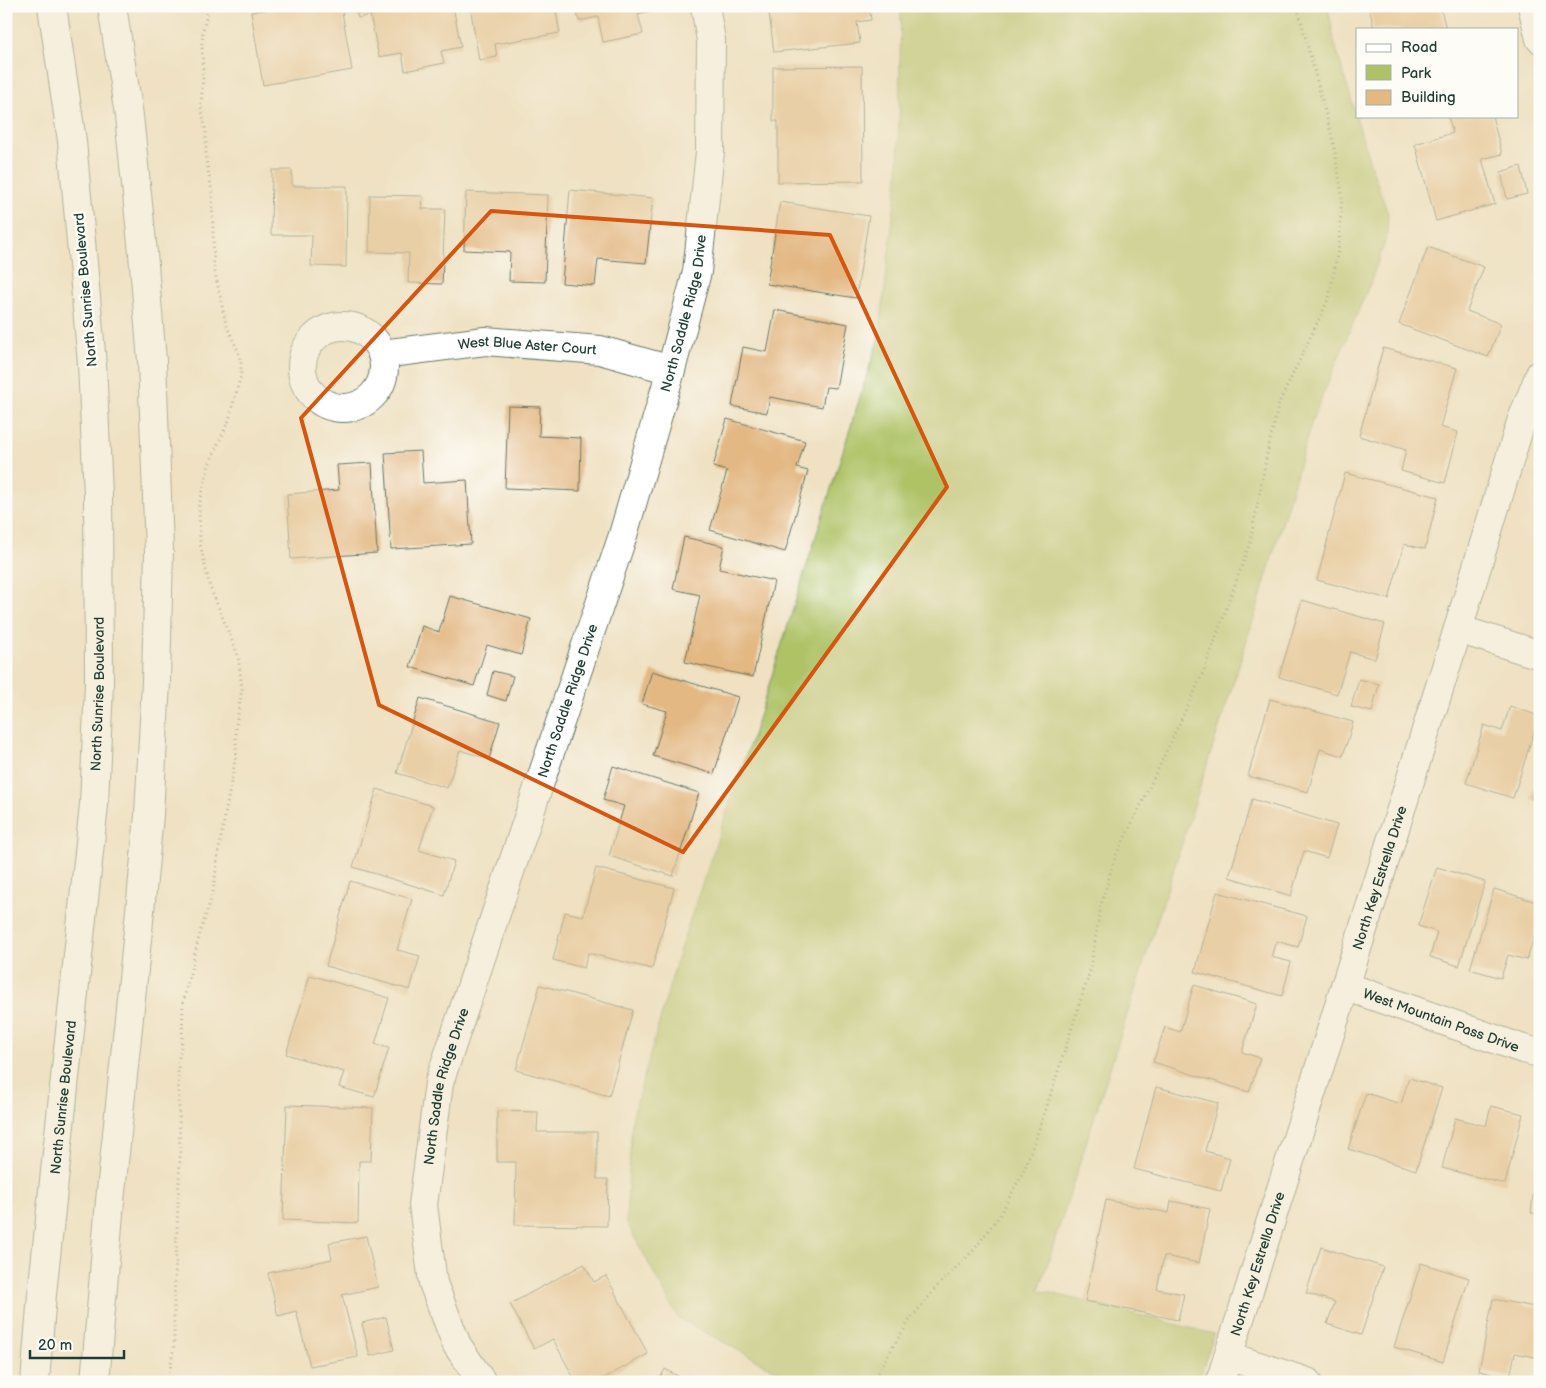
<svg xmlns="http://www.w3.org/2000/svg" width="1546" height="1388" viewBox="0 0 1546 1388" font-family="'Balsamiq Sans',sans-serif">
<style>
.green{fill:#afc266;stroke:#67804d}
.building{fill:#e3b883}
.lines{fill:none;stroke-linecap:round;stroke-linejoin:round}
.street-casing{stroke:#687666;stroke-width:30}
.secondary-casing{stroke:#687666;stroke-width:30}
.path{stroke:#687666;stroke-width:3;stroke-dasharray:1 4;stroke-linecap:butt}
.street{stroke:#fff;stroke-width:28}
.secondary{stroke:#fff;stroke-width:28}
.marked{fill:none;stroke:#d45610;stroke-width:4;stroke-linejoin:round}
.labels{text-anchor:middle;stroke-width:5;stroke-linejoin:round;paint-order:stroke}
.street-label{font-size:14px;fill:#1f3d34;stroke:#fdfcf7}
</style>
<rect width="100%" height="100%" fill="#fdfcf7"/>
<filter id="ink" filterUnits="userSpaceOnUse"><feTurbulence type="fractalNoise" baseFrequency=".02" numOctaves="2"/><feDisplacementMap in="SourceGraphic" scale="10" xChannelSelector="R" yChannelSelector="G"/><feConvolveMatrix kernelMatrix="1 2 1 2 8 2 1 2 1" color-interpolation-filters="sRGB"/></filter>
<filter id="wash" filterUnits="userSpaceOnUse"><feTurbulence type="fractalNoise" baseFrequency=".0096" numOctaves="4" result="noise"/><feDisplacementMap in="SourceGraphic" scale="20" xChannelSelector="R" yChannelSelector="G"/><feGaussianBlur stdDeviation="1.12" result="paint"/><feColorMatrix in="noise" values="0 0 0 0 0 0 0 0 0 0 0 0 0 0 0 0 0 1.4 0 .05"/><feComposite in="paint" operator="in"/></filter>
<g filter="url(#wash)">
<rect width="100%" height="100%" fill="#efe1c2"/>
<path class="green" d="M 901,6 L 1328,6 L 1334,41 L 1368,157 L 1388,214 L 1387,236 L 1371,281 L 1313,418 L 1256,612 L 1039,1290 L 1214,1334 L 1198,1382 L 783,1382 L 785,1375 L 678,1318 L 626,1221 L 632,1119 L 680,949 L 754,732 L 879,337 L 898,176 Z"/>
<g id="blocks">
<g class="building">
<path d="M 287,6 L 341,6 L 352,70 L 263,85 L 251,12 Z"/>
<path d="M 355,6 L 453,6 L 461,47 L 441,51 L 444,63 L 405,71 L 402,53 L 379,57 L 370,15 L 358,18 Z"/>
<path d="M 470,6 L 555,6 L 560,33 L 495,44 L 497,57 L 479,60 Z"/>
<path d="M 575,6 L 657,6 L 658,9 L 638,14 L 643,34 L 603,42 L 598,17 L 579,21 Z"/>
<path d="M 768,6 L 869,6 L 871,20 L 857,22 L 860,43 L 774,52 Z"/>
<path d="M 1369,6 L 1440,6 L 1446,29 L 1374,29 Z"/>
<path d="M 862,66 L 863,181 L 778,182 L 778,121 L 773,121 L 773,67 Z"/>
<path d="M 1448,116 L 1492,116 L 1502,154 L 1482,159 L 1495,204 L 1436,221 L 1415,144 L 1453,133 Z"/>
<path d="M 1521,166 L 1527,194 L 1507,199 L 1501,172 Z"/>
<path d="M 272,170 L 292,170 L 292,186 L 347,186 L 346,267 L 311,266 L 312,235 L 271,235 Z"/>
<path d="M 570,190 L 653,198 L 646,263 L 598,259 L 595,286 L 562,283 Z"/>
<path d="M 466,192 L 548,195 L 545,282 L 509,281 L 510,252 L 464,250 Z"/>
<path d="M 370,195 L 423,196 L 422,209 L 445,209 L 442,284 L 408,283 L 409,253 L 369,252 Z"/>
<path d="M 780,202 L 869,216 L 856,298 L 767,284 Z"/>
<path d="M 1428,247 L 1484,267 L 1467,311 L 1501,324 L 1488,357 L 1399,324 Z"/>
<path d="M 775,310 L 848,324 L 836,388 L 826,387 L 822,407 L 770,397 L 767,413 L 732,406 L 743,347 L 767,352 Z"/>
<path d="M 1383,348 L 1457,368 L 1440,427 L 1458,432 L 1445,483 L 1401,471 L 1406,450 L 1359,436 Z"/>
<path d="M 508,406 L 540,407 L 539,436 L 581,438 L 580,491 L 505,488 Z"/>
<path d="M 727,419 L 805,441 L 797,468 L 808,471 L 785,552 L 710,530 L 727,471 L 713,467 Z"/>
<path d="M 421,451 L 423,483 L 467,480 L 471,544 L 391,549 L 385,453 Z"/>
<path d="M 372,463 L 377,553 L 291,559 L 287,494 L 339,490 L 337,465 Z"/>
<path d="M 1345,473 L 1438,497 L 1425,549 L 1404,544 L 1389,599 L 1317,580 Z"/>
<path d="M 684,537 L 724,546 L 719,569 L 774,581 L 753,677 L 685,662 L 700,595 L 673,589 Z"/>
<path d="M 450,596 L 531,619 L 521,655 L 487,645 L 474,686 L 410,667 L 422,626 L 439,632 Z"/>
<path d="M 1302,600 L 1385,624 L 1375,659 L 1350,652 L 1337,694 L 1279,677 Z"/>
<path d="M 493,671 L 513,676 L 506,701 L 487,695 Z"/>
<path d="M 652,671 L 738,697 L 714,774 L 653,756 L 667,711 L 642,704 Z"/>
<path d="M 1359,679 L 1379,684 L 1372,712 L 1351,707 Z"/>
<path d="M 420,698 L 500,722 L 489,759 L 460,750 L 447,788 L 397,773 Z"/>
<path d="M 1270,699 L 1353,722 L 1343,756 L 1320,749 L 1308,792 L 1248,776 Z"/>
<path d="M 1510,706 L 1539,716 L 1513,798 L 1466,783 L 1484,725 L 1502,731 Z"/>
<path d="M 613,766 L 699,793 L 673,876 L 609,856 L 624,806 L 603,800 Z"/>
<path d="M 1539,769 L 1540,769 L 1540,801 L 1531,799 Z"/>
<path d="M 377,789 L 433,806 L 419,850 L 454,861 L 444,895 L 353,867 Z"/>
<path d="M 1252,799 L 1337,825 L 1327,858 L 1304,851 L 1291,896 L 1229,877 Z"/>
<path d="M 1437,867 L 1485,882 L 1459,966 L 1430,957 L 1437,932 L 1418,926 Z"/>
<path d="M 596,868 L 674,888 L 652,969 L 588,953 L 584,968 L 553,960 L 565,912 L 583,916 Z"/>
<path d="M 350,881 L 412,899 L 397,950 L 420,956 L 410,990 L 326,966 Z"/>
<path d="M 1494,889 L 1540,903 L 1540,918 L 1527,960 L 1508,955 L 1501,978 L 1470,969 Z"/>
<path d="M 1217,892 L 1307,916 L 1298,947 L 1276,941 L 1271,957 L 1291,962 L 1282,996 L 1195,972 Z"/>
<path d="M 310,975 L 389,998 L 375,1044 L 389,1048 L 374,1097 L 339,1087 L 344,1072 L 286,1054 Z"/>
<path d="M 540,985 L 633,1010 L 609,1096 L 516,1070 Z"/>
<path d="M 1194,985 L 1257,1004 L 1242,1052 L 1260,1058 L 1249,1092 L 1153,1062 L 1165,1027 L 1180,1032 Z"/>
<path d="M 1409,1078 L 1442,1088 L 1416,1170 L 1348,1149 L 1366,1093 L 1401,1104 Z"/>
<path d="M 1156,1087 L 1218,1103 L 1205,1151 L 1230,1158 L 1221,1191 L 1134,1169 Z"/>
<path d="M 287,1105 L 373,1108 L 371,1161 L 359,1161 L 358,1223 L 283,1220 Z"/>
<path d="M 1491,1106 L 1523,1114 L 1505,1184 L 1442,1168 L 1455,1118 L 1486,1126 Z"/>
<path d="M 497,1111 L 538,1112 L 537,1132 L 597,1132 L 597,1179 L 608,1179 L 607,1226 L 515,1225 L 516,1162 L 497,1162 Z"/>
<path d="M 1539,1147 L 1540,1147 L 1540,1214 L 1531,1213 Z"/>
<path d="M 1106,1200 L 1169,1213 L 1171,1201 L 1210,1209 L 1199,1263 L 1164,1256 L 1157,1289 L 1184,1294 L 1178,1320 L 1085,1301 Z"/>
<path d="M 366,1236 L 378,1287 L 342,1295 L 358,1357 L 310,1366 L 296,1311 L 278,1316 L 268,1273 L 332,1259 L 329,1243 Z"/>
<path d="M 1321,1247 L 1383,1267 L 1361,1335 L 1327,1324 L 1335,1302 L 1306,1293 Z"/>
<path d="M 1421,1263 L 1469,1278 L 1443,1362 L 1394,1347 Z"/>
<path d="M 584,1264 L 594,1282 L 606,1276 L 648,1354 L 597,1382 L 576,1382 L 553,1339 L 534,1349 L 510,1304 Z"/>
<path d="M 1493,1299 L 1540,1308 L 1540,1358 L 1515,1353 L 1510,1377 L 1479,1371 Z"/>
<path d="M 386,1317 L 394,1350 L 370,1356 L 362,1323 Z"/>
<path d="M 665,1369 L 688,1382 L 658,1382 Z"/>
</g>
</g>
</g>
<g filter="url(#ink)">
<use href="#blocks" fill-opacity="0" stroke="#687666" stroke-width="1"/>
<g class="lines">
<g class="street-casing">
<g id="street">
<path d="M 1532,6 L 1540,39"/>
<circle cx="343" cy="367" r="41"/>
<path id="s1" d="M 382,354 L 485,341 L 600,350 L 671,370"/>
<path d="M 1458,629 L 1540,655"/>
<path id="s2" d="M 1345,986 L 1523,1049 L 1540,1053"/>
<path d="M 1228,1356 L 1307,1382"/>
<path id="s3" d="M 482,1382 L 457,1345 L 433,1283 L 423,1205 L 439,1083 L 623,535 L 671,370 L 697,272 L 710,152 L 711,40 L 705,6"/>
<path id="s4" d="M 1220,1382 L 1458,629 L 1521,422 L 1540,374"/>
</g>
</g>
<g class="secondary-casing">
<g id="secondary">
<path id="s5" d="M 35,1382 L 42,1294 L 94,805 L 99,683 L 98,494 L 92,364 L 72,141 L 52,6"/>
<path d="M 95,1382 L 110,1201 L 140,911 L 149,815 L 156,682 L 159,551 L 152,361 L 143,253 L 129,116 L 112,6"/>
</g>
</g>
<g class="path">
<path d="M 168,1382 L 174,1345 L 174,1303 L 180,1156 L 178,1064 L 182,1041 L 183,1003 L 200,933 L 213,893 L 218,855 L 236,755 L 236,726 L 242,689 L 238,655 L 210,587 L 200,544 L 199,506 L 209,464 L 229,420 L 241,375 L 241,362 L 238,351 L 226,324 L 214,268 L 212,192 L 206,159 L 206,132 L 201,106 L 203,75 L 202,43 L 203,30 L 209,6"/>
<path d="M 875,1382 L 881,1366 L 909,1321 L 939,1284 L 972,1252 L 1000,1215 L 1025,1168 L 1046,1109 L 1090,971 L 1101,905 L 1115,857 L 1142,803 L 1203,673 L 1250,543 L 1268,449 L 1279,403 L 1329,298 L 1339,245 L 1342,194 L 1333,141 L 1297,6"/>
</g>
<use href="#street" class="street"/>
<use href="#secondary" class="secondary"/>
</g>
</g>
<path d="M0 0H1546V1388H0ZM 491,211 L 830,235 L 947,487 L 683,852 L 379,705 L 301,418 Z" fill="#efe1c2" fill-opacity=".55" fill-rule="evenodd"/>
<path class="marked" d="M 491,211 L 830,235 L 947,487 L 683,852 L 379,705 L 301,418 Z"/>
<g class="labels">
<g class="street-label">
<text transform="translate(85 290) rotate(-95)" y="5">North Sunrise Boulevard</text>
<text dy="5" stroke="none"><textPath href="#s3" startOffset="1121">North Saddle Ridge Drive</textPath></text>
<text dy="5" stroke="none"><textPath href="#s1" startOffset="146">West Blue Aster Court</textPath></text>
<text dy="5" stroke="none"><textPath href="#s5" startOffset="691">North Sunrise Boulevard</textPath></text>
<text dy="5" stroke="none"><textPath href="#s3" startOffset="716">North Saddle Ridge Drive</textPath></text>
<text dy="5" stroke="none"><textPath href="#s4" startOffset="529">North Key Estrella Drive</textPath></text>
<text dy="5" stroke="none"><textPath href="#s2" startOffset="102">West Mountain Pass Drive</textPath></text>
<text dy="5" stroke="none"><textPath href="#s3" startOffset="311">North Saddle Ridge Drive</textPath></text>
<text dy="5" stroke="none"><textPath href="#s5" startOffset="286">North Sunrise Boulevard</textPath></text>
<text dy="5" stroke="none"><textPath href="#s4" startOffset="124">North Key Estrella Drive</textPath></text>
</g>
</g>
<rect width="1546" height="1388" fill="none" stroke="#fdfcf7" stroke-width="25"/>
<rect x="1356" y="28" width="162" height="90" fill="#fdfcf7" stroke="#a4b0a9"/>
<rect x="1366" y="44" width="25" height="8" fill="#ffffff" stroke="#a4b0a9"/>
<text x="1401" y="52" font-size="15" fill="#1f3d34">Road</text>
<rect x="1366" y="65" width="25" height="15" fill="#afc266" stroke="#a4b0a9"/>
<text x="1401" y="78" font-size="15" fill="#1f3d34">Park</text>
<rect x="1366" y="90" width="25" height="15" fill="#e3b883" stroke="#a4b0a9"/>
<text x="1401" y="102" font-size="15" fill="#1f3d34">Building</text>
<path d="M30 1350v8h94v-8" fill="none" stroke="#1f3d34" stroke-width="2.5"/>
<text x="38" y="1350" font-size="15" fill="#1f3d34" stroke="#fdfcf7" stroke-width="4" paint-order="stroke">20 m</text>
</svg>
